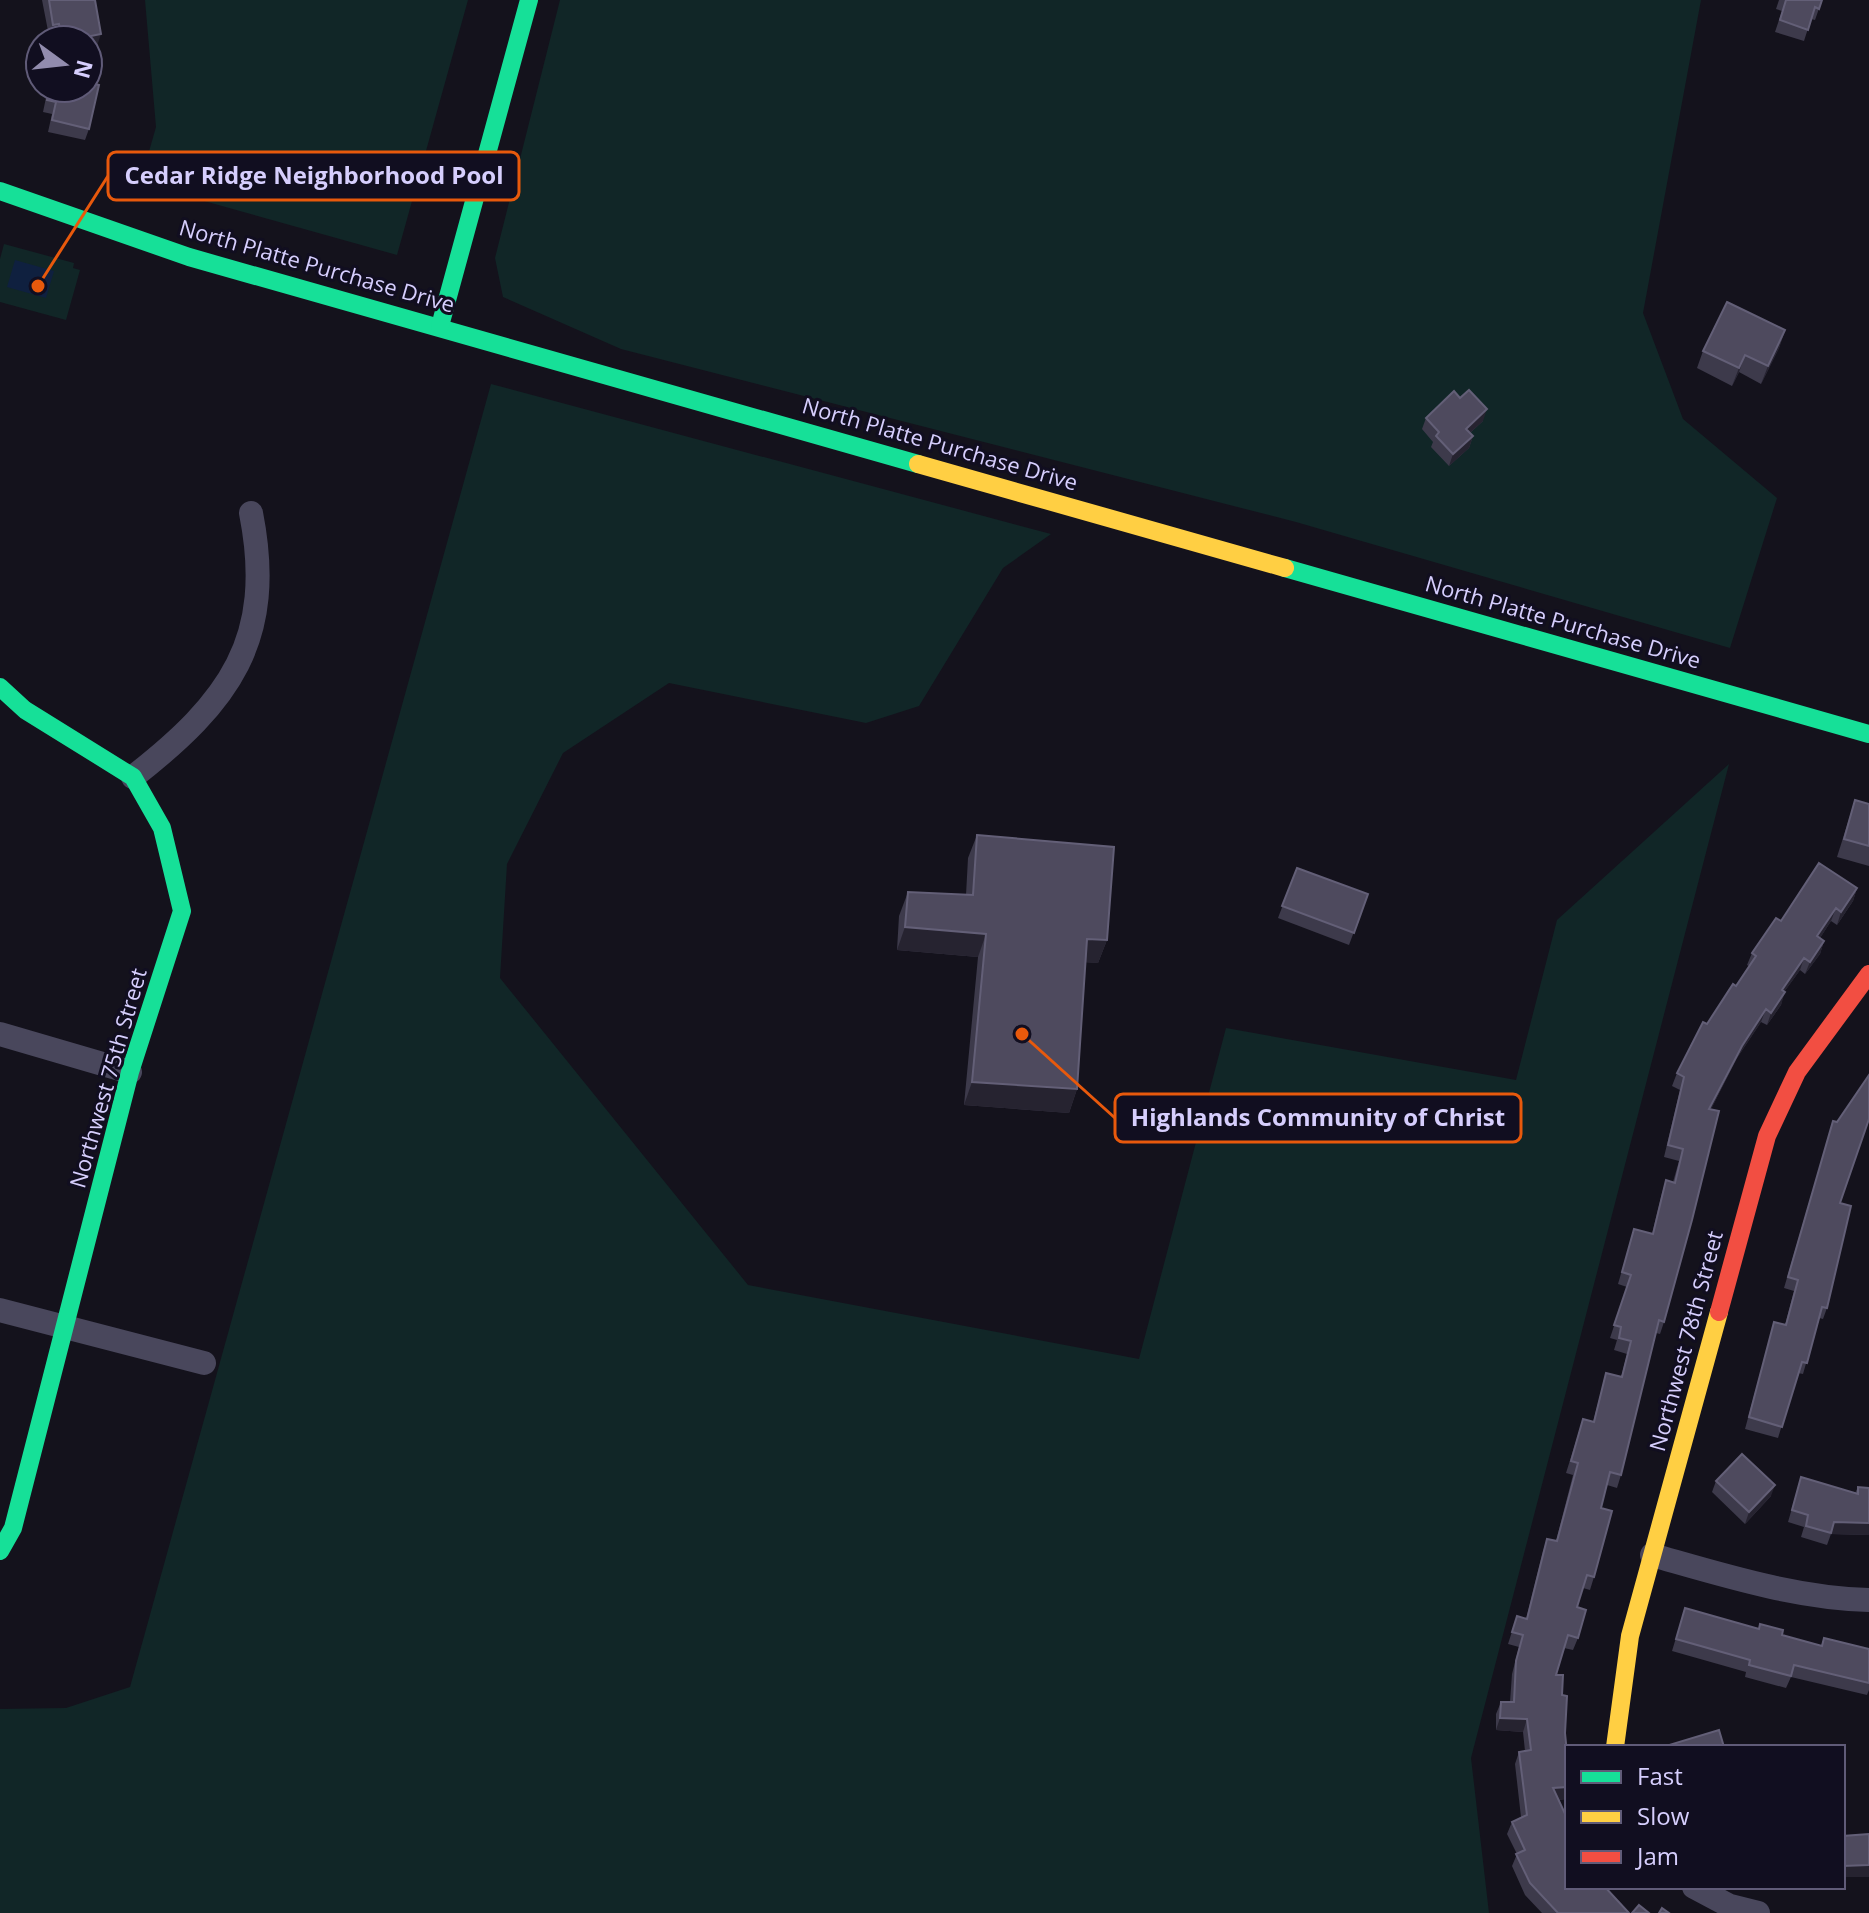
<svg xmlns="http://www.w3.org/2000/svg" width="1869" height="1913" viewBox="0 0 1869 1913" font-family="'Open Sans',sans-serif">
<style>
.green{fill:#112627}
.water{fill:#0f203f}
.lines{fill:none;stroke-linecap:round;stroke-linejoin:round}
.street{stroke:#49475c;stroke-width:24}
.fast{stroke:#16e098;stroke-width:18}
.slow{stroke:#ffcf43;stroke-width:18}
.jam{stroke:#f24e42;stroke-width:18}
.wall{fill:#3d3a4b}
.shaded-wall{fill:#262330}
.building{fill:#4e4a5e;stroke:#635f77;stroke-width:2}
.labels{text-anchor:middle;stroke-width:6;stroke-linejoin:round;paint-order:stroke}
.street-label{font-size:22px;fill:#d6cefd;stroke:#110e20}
.leader{fill:none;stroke:#e8590c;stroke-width:3}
.callout-dot{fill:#e8590c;stroke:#110e20;stroke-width:3}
.callout{fill:#110e20;stroke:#e8590c;stroke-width:3}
.callout-label{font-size:24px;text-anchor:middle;font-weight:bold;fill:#d6cefd}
</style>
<rect width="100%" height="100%" fill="#14121c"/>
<g class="green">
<path d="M 145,0 L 468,0 L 397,255 L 140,183 L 156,127 Z"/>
<path d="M 560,0 L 1701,0 L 1643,313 L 1683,419 L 1777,498 L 1730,648 L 1296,522 L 621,349 L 503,297 L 495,258 Z"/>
<path d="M 4,244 L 74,263 L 73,268 L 80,270 L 66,320 L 0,302 L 0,259 Z"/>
<path d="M 491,384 L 1051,534 L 1003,568 L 919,706 L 866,723 L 669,683 L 563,753 L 507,864 L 500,978 L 748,1285 L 1139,1359 L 1226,1028 L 1516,1080 L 1557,920 L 1729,764 L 1471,1758 L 1489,1913 L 0,1913 L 0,1709 L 66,1708 L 130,1687 Z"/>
</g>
<path class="water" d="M 15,260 L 54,271 L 46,298 L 7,287 Z"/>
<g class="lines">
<g class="street">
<path d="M 133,777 C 229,702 276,640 251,513"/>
<path d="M 0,1034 L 130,1072"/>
<path d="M 0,1310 L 204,1363"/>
<path d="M 1652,1555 C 1723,1575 1795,1598 1869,1600"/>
<path d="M 1694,1887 L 1730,1906 L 1758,1913"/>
</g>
<g class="fast">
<path d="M 0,191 L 189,257 L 918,464"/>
<path d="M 440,326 L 529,0"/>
<path d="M 1285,568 L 1869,734"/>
<path d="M 0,687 L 25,710 L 133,777 L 162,828 L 182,911 L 130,1072 L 13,1528 L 0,1551"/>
</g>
<g class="slow">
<path d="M 918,464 L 1285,568"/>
<path d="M 1615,1747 L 1630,1636 L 1719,1312"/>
</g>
<path class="jam" d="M 1719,1312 L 1767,1136 L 1797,1072 L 1869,974"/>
</g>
<g class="wall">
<path d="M 42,0 L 95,0 L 97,46 L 88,48 L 88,40 L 56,40 L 55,35 L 49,36 Z"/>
<path d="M 1779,0 L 1822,0 L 1815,20 L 1811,19 L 1804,41 L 1775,32 L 1782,11 L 1776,9 Z"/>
<path d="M 48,88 L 88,88 L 89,129 L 85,140 L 48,132 L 52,114 L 43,112 Z"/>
<path d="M 1785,330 L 1779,348 L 1761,384 L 1739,372 L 1732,386 L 1697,368 L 1703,351 Z"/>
<path d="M 1426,418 L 1483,421 L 1470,433 L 1473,436 L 1469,448 L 1449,466 L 1431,447 L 1433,442 L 1422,429 Z"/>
<path d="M 1855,800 L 1869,804 L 1869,866 L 1837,857 Z"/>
<path d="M 977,835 L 1107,940 L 1098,963 L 1085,962 L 1077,1089 L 1069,1113 L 964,1105 L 978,957 L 897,950 L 899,916 L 908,892 L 966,895 L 968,858 Z"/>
<path d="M 1297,868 L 1368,894 L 1349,945 L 1278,918 Z"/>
<path d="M 1857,888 L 1853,901 L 1837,925 L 1831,921 L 1820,938 L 1824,941 L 1820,954 L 1805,974 L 1800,970 L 1784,992 L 1781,1005 L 1767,1025 L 1761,1022 L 1737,1058 L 1711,1109 L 1664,1322 L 1660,1334 L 1656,1333 L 1621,1475 L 1617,1488 L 1607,1485 L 1601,1508 L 1594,1577 L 1590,1590 L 1583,1588 L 1577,1607 L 1578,1638 L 1573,1650 L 1564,1648 L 1556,1675 L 1562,1695 L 1567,1753 L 1567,1797 L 1566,1799 L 1558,1800 L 1567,1887 L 1629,1913 L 1542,1913 L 1525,1895 L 1512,1866 L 1517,1854 L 1507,1834 L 1512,1822 L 1521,1817 L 1515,1764 L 1519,1752 L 1525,1751 L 1523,1732 L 1496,1730 L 1496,1714 L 1501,1702 L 1510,1702 L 1512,1674 L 1519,1647 L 1508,1644 L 1517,1616 L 1526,1619 L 1543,1551 L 1547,1539 L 1556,1541 L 1573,1475 L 1566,1473 L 1583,1419 L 1593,1422 L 1606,1373 L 1621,1377 L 1627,1354 L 1614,1350 L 1617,1340 L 1610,1338 L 1627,1287 L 1618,1284 L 1634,1229 L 1652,1234 L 1662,1193 L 1666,1180 L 1673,1182 L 1679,1161 L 1664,1157 L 1680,1090 L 1672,1086 L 1677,1073 L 1707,1024 L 1736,986 L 1749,966 L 1747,965 L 1752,953 L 1781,921 Z"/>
<path d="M 1833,1121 L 1840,1203 L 1827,1308 L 1823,1319 L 1819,1318 L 1803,1374 L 1798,1373 L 1778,1438 L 1745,1429 L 1774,1322 L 1785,1325 L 1794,1291 L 1784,1288 Z"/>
<path d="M 1801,1477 L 1855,1493 L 1858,1487 L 1869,1535 L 1831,1534 L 1827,1545 L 1801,1537 L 1804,1527 L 1788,1522 Z"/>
<path d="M 1716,1481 L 1771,1496 L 1745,1524 L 1712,1492 Z"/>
<path d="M 1685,1608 L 1821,1646 L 1824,1638 L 1869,1649 L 1869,1690 L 1867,1695 L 1791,1677 L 1786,1688 L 1745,1677 L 1746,1672 L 1672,1651 Z"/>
</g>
<g class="shaded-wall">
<path d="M 59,24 L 55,35 L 49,36 L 53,25 Z"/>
<path d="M 101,34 L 97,46 L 88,48 L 88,40 L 71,40 Z"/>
<path d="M 1785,330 L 1779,348 L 1761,384 L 1768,366 Z"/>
<path d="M 1745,355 L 1739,372 L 1732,386 L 1739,368 Z"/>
<path d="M 1487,409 L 1483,421 L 1461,441 L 1466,429 Z"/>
<path d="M 1473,436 L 1469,448 L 1449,466 L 1453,454 Z"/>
<path d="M 1857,888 L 1853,901 L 1837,925 L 1841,912 Z"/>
<path d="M 1836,908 L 1831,921 L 1813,949 L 1817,936 Z"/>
<path d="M 905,927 L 986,934 L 978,957 L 897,950 Z"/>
<path d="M 1087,939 L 1107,940 L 1098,963 L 1078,962 Z"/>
<path d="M 1824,941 L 1820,954 L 1805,974 L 1810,962 Z"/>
<path d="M 1804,958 L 1800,970 L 1777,1002 L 1782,990 Z"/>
<path d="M 1785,992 L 1781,1005 L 1767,1025 L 1771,1013 Z"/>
<path d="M 1766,1009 L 1761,1022 L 1737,1058 L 1705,1121 L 1709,1109 L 1742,1046 Z"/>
<path d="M 972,1082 L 1077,1089 L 1069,1113 L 964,1105 Z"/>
<path d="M 1775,1485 L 1771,1496 L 1745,1524 L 1749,1512 Z"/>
<path d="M 1834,1522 L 1869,1523 L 1869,1535 L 1830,1534 Z"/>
<path d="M 1500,1718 L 1527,1719 L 1523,1732 L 1496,1730 Z"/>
<path d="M 1567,1787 L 1566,1799 L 1548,1801 L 1553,1788 Z"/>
<path d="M 1869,1865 L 1869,1877 L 1843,1877 L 1843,1866 Z"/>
</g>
<g class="building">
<path d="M 49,0 L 95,0 L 101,34 L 71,40 L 62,40 L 59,24 L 53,25 Z"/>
<path d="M 1786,0 L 1822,0 L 1819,9 L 1815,7 L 1808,30 L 1780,20 Z"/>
<path d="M 88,82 L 99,85 L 89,129 L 52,120 L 56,102 L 47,100 L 50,88 L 88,88 Z"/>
<path d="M 1727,302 L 1785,330 L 1768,366 L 1745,355 L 1739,368 L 1703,351 Z"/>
<path d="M 1469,390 L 1487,409 L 1466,429 L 1473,436 L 1453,454 L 1436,436 L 1439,432 L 1426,418 L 1454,391 L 1460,398 Z"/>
<path d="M 1855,800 L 1869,804 L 1869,846 L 1844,839 Z"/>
<path d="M 977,835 L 1114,847 L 1107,940 L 1087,939 L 1077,1089 L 972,1082 L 986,934 L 905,927 L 908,892 L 973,895 Z"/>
<path d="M 1819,863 L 1857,888 L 1841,912 L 1836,908 L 1817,936 L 1824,941 L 1810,962 L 1804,958 L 1782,990 L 1785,992 L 1771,1013 L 1766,1009 L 1742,1046 L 1709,1109 L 1719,1111 L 1692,1220 L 1664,1322 L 1659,1320 L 1621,1475 L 1610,1472 L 1601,1508 L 1612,1511 L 1594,1577 L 1587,1575 L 1577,1607 L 1586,1610 L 1578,1638 L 1568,1635 L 1556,1675 L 1563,1675 L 1562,1695 L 1567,1696 L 1565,1733 L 1567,1753 L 1567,1787 L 1553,1788 L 1567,1818 L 1567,1887 L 1605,1887 L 1629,1913 L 1558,1913 L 1530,1883 L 1516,1854 L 1525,1850 L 1512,1822 L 1527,1815 L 1519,1752 L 1531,1750 L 1527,1719 L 1500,1718 L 1501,1702 L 1514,1702 L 1516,1661 L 1523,1635 L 1512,1632 L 1517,1616 L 1527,1619 L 1547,1539 L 1557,1541 L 1578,1463 L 1571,1461 L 1583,1419 L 1594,1422 L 1606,1373 L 1622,1377 L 1631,1341 L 1619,1338 L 1621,1327 L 1614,1325 L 1631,1275 L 1622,1272 L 1634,1229 L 1653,1234 L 1666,1180 L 1675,1183 L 1683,1149 L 1668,1145 L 1684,1077 L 1677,1073 L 1703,1022 L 1707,1024 L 1733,984 L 1736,986 L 1756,956 L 1752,953 L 1776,918 L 1781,921 Z"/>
<path d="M 1297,868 L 1368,894 L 1354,933 L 1282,906 Z"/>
<path d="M 1869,1075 L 1869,1119 L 1840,1203 L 1851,1206 L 1827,1308 L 1822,1307 L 1807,1363 L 1802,1362 L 1782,1427 L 1749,1417 L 1774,1322 L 1786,1325 L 1798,1280 L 1788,1277 L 1833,1121 L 1837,1122 Z"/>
<path d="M 1742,1454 L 1775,1485 L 1749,1512 L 1716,1481 Z"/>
<path d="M 1801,1477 L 1858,1494 L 1858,1487 L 1869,1488 L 1869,1523 L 1834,1522 L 1831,1533 L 1806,1526 L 1808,1515 L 1792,1510 Z"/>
<path d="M 1685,1608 L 1759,1629 L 1760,1624 L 1783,1630 L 1782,1635 L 1822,1646 L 1824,1638 L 1869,1649 L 1869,1683 L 1794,1665 L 1791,1676 L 1749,1665 L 1750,1660 L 1676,1639 Z"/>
<path d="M 1719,1730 L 1724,1747 L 1670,1747 L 1669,1745 Z"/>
<path d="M 1869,1834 L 1869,1865 L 1843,1866 L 1843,1836 Z"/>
<path d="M 1639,1905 L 1649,1913 L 1632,1913 Z"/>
<path d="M 1662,1908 L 1669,1913 L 1659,1913 Z"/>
</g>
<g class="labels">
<g class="street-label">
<text transform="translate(317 266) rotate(16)" y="8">North Platte Purchase Drive</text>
<text transform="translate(940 444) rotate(16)" y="8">North Platte Purchase Drive</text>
<text transform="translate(1563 622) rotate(16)" y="8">North Platte Purchase Drive</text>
<text transform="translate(108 1078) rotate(-74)" y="8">Northwest 75th Street</text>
<text transform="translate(1686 1341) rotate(-75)" y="8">Northwest 78th Street</text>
</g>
</g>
<path class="leader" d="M38 286L108 176M1022 1034L1115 1118"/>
<g class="callout-dot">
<circle cx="38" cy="286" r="8"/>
<circle cx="1022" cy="1034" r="8"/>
</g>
<g class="callout">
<rect x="108" y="152" width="411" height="48" rx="8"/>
<rect x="1115" y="1094" width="406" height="48" rx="8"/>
</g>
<g class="callout-label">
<text x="314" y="184">Cedar Ridge Neighborhood Pool</text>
<text x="1318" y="1126">Highlands Community of Christ</text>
</g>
<rect x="1565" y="1745" width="280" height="144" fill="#110e20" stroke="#605b78" stroke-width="2"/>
<rect x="1581" y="1771" width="40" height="12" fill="#16e098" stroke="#605b78" stroke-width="2"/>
<text x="1637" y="1785" font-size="24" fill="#d6cefd">Fast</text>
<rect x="1581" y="1811" width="40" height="12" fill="#ffcf43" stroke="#605b78" stroke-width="2"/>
<text x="1637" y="1825" font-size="24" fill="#d6cefd">Slow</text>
<rect x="1581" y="1851" width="40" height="12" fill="#f24e42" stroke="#605b78" stroke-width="2"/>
<text x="1637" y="1865" font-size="24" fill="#d6cefd">Jam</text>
<g transform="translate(64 64) rotate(105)"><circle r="38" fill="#110e20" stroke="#605b78" stroke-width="2"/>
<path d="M0-6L14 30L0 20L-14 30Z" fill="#928cae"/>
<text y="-12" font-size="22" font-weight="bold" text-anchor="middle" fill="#d6cefd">N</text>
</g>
</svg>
